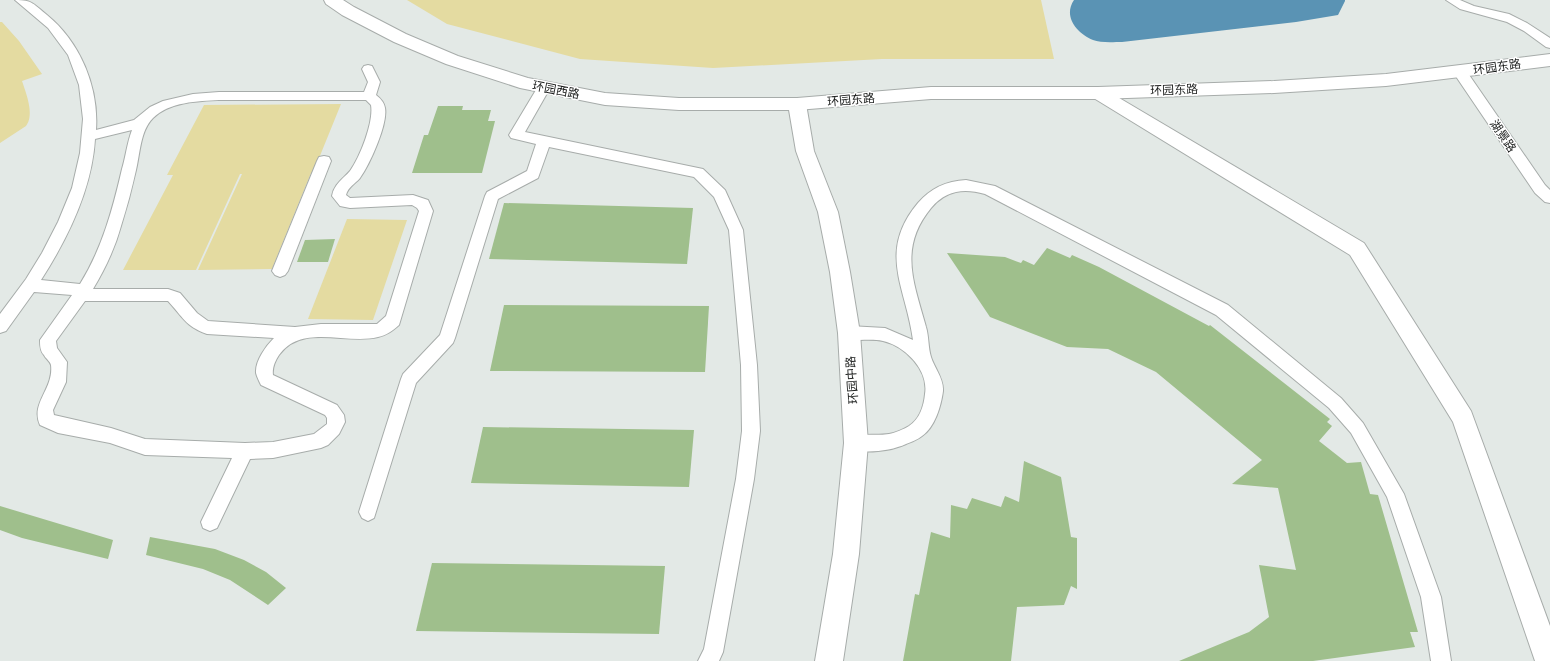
<svg xmlns="http://www.w3.org/2000/svg" width="1550" height="661" viewBox="0 0 1550 661" font-family="Rubik,'Noto Sans SC',sans-serif">
<style>
.green{fill:#e4dba1}
.water{fill:#5a93b4}
.building{fill:#9fbf8c}
.lines{fill:none;stroke-linecap:round;stroke-linejoin:round}
.service-casing{stroke:#a7acaa;stroke-width:2}
.minor-casing{stroke:#a7acaa;stroke-width:2}
.tertiary-casing{stroke:#a7acaa;stroke-width:2}
.service{fill:#fff;fill-rule:evenodd}
.minor{fill:#fff;fill-rule:evenodd}
.tertiary{fill:#fff;fill-rule:evenodd}
.labels{text-anchor:middle;stroke-width:3;stroke-linejoin:round;paint-order:stroke}
.street-label{font-size:12px;fill:#1b1d1c;stroke:#fff}
</style>
<rect width="100%" height="100%" fill="#e3e9e6"/>
<g class="green">
<path d="M 407,0 L 1041,0 L 1054,59 L 882,59 L 713,68 L 580,59 L 447,24 Z"/>
<path d="M 0,22 L 2,22 L 19,41 L 42,74 L 22,81 C 26,93 35,115 26,126 L 0,143 Z"/>
<path d="M 341,104 L 313,173 L 311,173 L 272,269 L 198,270 L 242,174 L 240,174 L 196,270 L 123,270 L 173,175 L 181,175 L 167,175 L 204,105 Z"/>
<path d="M 347,219 L 407,220 L 373,320 L 308,319 Z"/>
</g>
<path class="water" d="M 1074,0 L 1345,0 L 1345,1 L 1338,15 L 1296,22 L 1122,42 C 1113,42 1100,43 1093,40 C 1076,33 1063,16 1074,0 Z"/>
<g class="building">
<path d="M 438,106 L 463,106 L 462,110 L 491,110 L 488,121 L 495,121 L 482,173 L 412,173 L 424,135 L 428,135 Z"/>
<path d="M 504,203 L 693,208 L 687,264 L 489,259 Z"/>
<path d="M 335,239 L 328,262 L 297,262 L 305,240 Z"/>
<path d="M 1047,248 L 1070,258 L 1072,255 L 1099,267 L 1209,326 L 1210,325 L 1330,419 L 1327,422 L 1332,426 L 1319,441 L 1347,463 L 1361,462 L 1370,494 L 1378,495 L 1418,632 L 1410,632 L 1415,647 L 1313,661 L 1179,661 L 1249,632 L 1269,617 L 1259,565 L 1296,570 L 1278,488 L 1232,484 L 1262,460 L 1156,372 L 1108,349 L 1067,347 L 990,317 L 947,253 L 1005,257 L 1021,263 L 1023,260 L 1034,265 Z"/>
<path d="M 504,305 L 709,306 L 705,372 L 490,371 Z"/>
<path d="M 483,427 L 694,430 L 689,487 L 471,483 Z"/>
<path d="M 1024,461 L 1061,477 L 1071,537 L 1077,538 L 1077,589 L 1071,586 L 1064,605 L 1017,607 L 1011,661 L 903,661 L 915,594 L 919,595 L 931,532 L 950,538 L 951,505 L 967,509 L 972,498 L 1001,507 L 1005,496 L 1019,502 Z"/>
<path d="M 0,506 L 113,540 L 108,559 L 22,538 L 0,530 Z"/>
<path d="M 150,537 L 215,549 L 244,560 L 266,572 L 286,588 L 268,605 L 230,580 L 203,569 L 146,555 Z"/>
<path d="M 432,563 L 665,566 L 659,634 L 416,631 Z"/>
</g>
<g class="lines">
<g class="service-casing">
<g id="service">
<path d="M 15,0 C 33,0 33,4 47,15 C 80,42 99,87 96,130 L 134,120 L 150,107 L 163,101 L 193,94 L 219,92 L 364,92 L 368,82 L 362,69 L 364,66 L 368,65 L 372,66 L 380,82 L 376,95 C 380,98 384,102 385,108 C 388,124 370,164 360,178 C 355,184 348,187 346,195 L 350,198 L 413,195 L 428,200 L 433,211 L 399,325 C 392,331 387,335 378,337 C 346,345 302,323 279,355 C 275,361 272,368 273,375 L 337,405 L 344,415 L 345,422 L 339,434 L 328,445 L 321,448 L 273,458 L 250,459 L 217,528 L 210,531 L 203,528 L 201,522 L 232,458 L 145,455 L 110,443 L 58,433 L 40,425 C 30,403 54,389 51,365 C 50,361 46,359 44,355 C 40,351 40,345 40,340 L 72,295 L 34,292 L 6,331 L 0,333 L 0,314 L 26,279 L 42,253 L 58,222 L 72,188 L 80,153 L 83,119 L 79,85 L 68,55 L 48,28 ZM 219,100 L 366,100 L 371,105 C 374,122 360,157 350,171 C 343,179 334,184 332,196 L 340,206 L 350,208 L 412,205 L 417,208 L 419,211 L 386,316 L 377,324 L 321,324 L 295,327 L 208,321 L 197,313 L 180,293 L 168,289 L 93,289 C 105,269 115,248 121,226 C 127,207 132,188 136,170 C 140,154 140,131 153,118 C 169,102 198,101 219,100 ZM 132,130 C 127,143 126,156 122,169 C 113,208 102,249 80,284 L 41,280 C 68,238 92,189 95,139 ZM 85,301 L 168,301 C 183,317 185,326 207,334 L 274,338 C 266,346 255,361 256,373 C 257,377 259,381 261,385 L 325,415 L 327,418 L 327,424 L 314,434 L 273,442 L 245,443 L 145,439 L 111,428 L 54,415 L 53,410 L 66,382 L 67,362 L 57,348 L 56,341 Z"/>
<path d="M 1446,0 L 1460,0 L 1474,6 L 1509,14 L 1527,23 L 1550,38 L 1550,48 L 1546,47 L 1524,31 L 1507,22 L 1460,9 Z"/>
<path d="M 1460,68 L 1465,69 L 1545,185 L 1550,190 L 1550,203 L 1545,202 L 1535,193 L 1455,75 L 1454,72 L 1455,69 Z"/>
<path d="M 544,84 L 549,85 L 550,88 L 525,132 L 703,169 L 725,190 L 743,230 L 757,365 L 760,431 L 754,479 L 723,652 L 719,661 L 698,661 L 704,649 L 736,479 L 742,431 L 741,365 L 729,230 L 714,197 L 694,177 L 549,147 L 538,178 L 498,199 L 455,338 L 453,343 L 416,383 L 374,518 L 368,521 L 362,518 L 359,512 L 401,379 L 403,374 L 440,335 L 485,196 L 487,192 L 527,171 L 536,144 L 511,138 L 509,135 L 539,85 Z"/>
<path d="M 324,156 L 329,157 L 331,161 L 288,271 L 285,275 L 280,277 L 275,275 L 272,271 L 317,161 L 319,157 Z"/>
<path d="M 966,180 L 995,186 L 1228,305 L 1341,398 L 1363,423 L 1404,494 L 1441,597 L 1451,661 L 1431,661 L 1421,597 L 1387,497 L 1351,433 L 1329,408 L 1216,315 L 985,194 C 964,188 946,190 931,208 C 898,248 914,283 926,327 C 929,337 928,348 931,357 C 934,367 944,379 943,391 C 941,406 935,427 922,436 C 917,440 911,442 906,444 C 891,451 865,454 850,449 L 847,443 L 850,437 C 863,433 876,436 889,434 C 895,433 904,429 909,426 C 920,419 924,405 925,394 C 929,370 905,346 883,341 C 870,338 856,342 843,338 L 841,333 L 843,328 L 849,326 L 885,328 L 913,340 C 906,287 877,252 918,203 C 931,188 946,181 966,180 Z"/>
</g>
</g>
<g class="minor-casing">
<g id="minor">
<path d="M 1098,87 L 1104,89 L 1364,243 L 1471,411 L 1550,626 L 1550,661 L 1535,661 L 1453,422 L 1350,255 L 1092,97 L 1089,93 L 1092,89 Z"/>
<path d="M 797,98 L 803,100 L 806,104 L 814,151 L 838,212 L 850,272 L 860,333 L 868,443 L 859,554 L 843,661 L 815,661 L 833,554 L 844,443 L 838,333 L 830,272 L 818,212 L 796,151 L 788,104 L 791,100 Z"/>
</g>
</g>
<g class="tertiary-casing">
<path id="tertiary" d="M 324,0 L 343,0 L 354,7 L 406,34 L 458,56 L 528,78 L 605,93 L 679,98 L 797,98 L 931,87 L 1098,87 L 1274,81 L 1386,74 L 1550,54 L 1550,66 L 1386,86 L 1274,93 L 1098,99 L 931,99 L 797,110 L 679,110 L 605,105 L 520,88 L 446,64 L 394,42 L 342,15 L 326,4 Z"/>
</g>
<use href="#service" class="service"/>
<use href="#minor" class="minor"/>
<use href="#tertiary" class="tertiary"/>
</g>
<g class="labels">
<g class="street-label">
<text transform="translate(1497 67) rotate(-8)" y="4">环园东路</text>
<text transform="translate(556 90) rotate(11)" y="4">环园西路</text>
<text transform="translate(1174 90) rotate(-2)" y="4">环园东路</text>
<text transform="translate(851 100) rotate(-5)" y="4">环园东路</text>
<text transform="translate(1503 136) rotate(56)" y="4">湖景路</text>
<text transform="translate(852 380) rotate(-94)" y="4">环园中路</text>
</g>
</g>
</svg>
